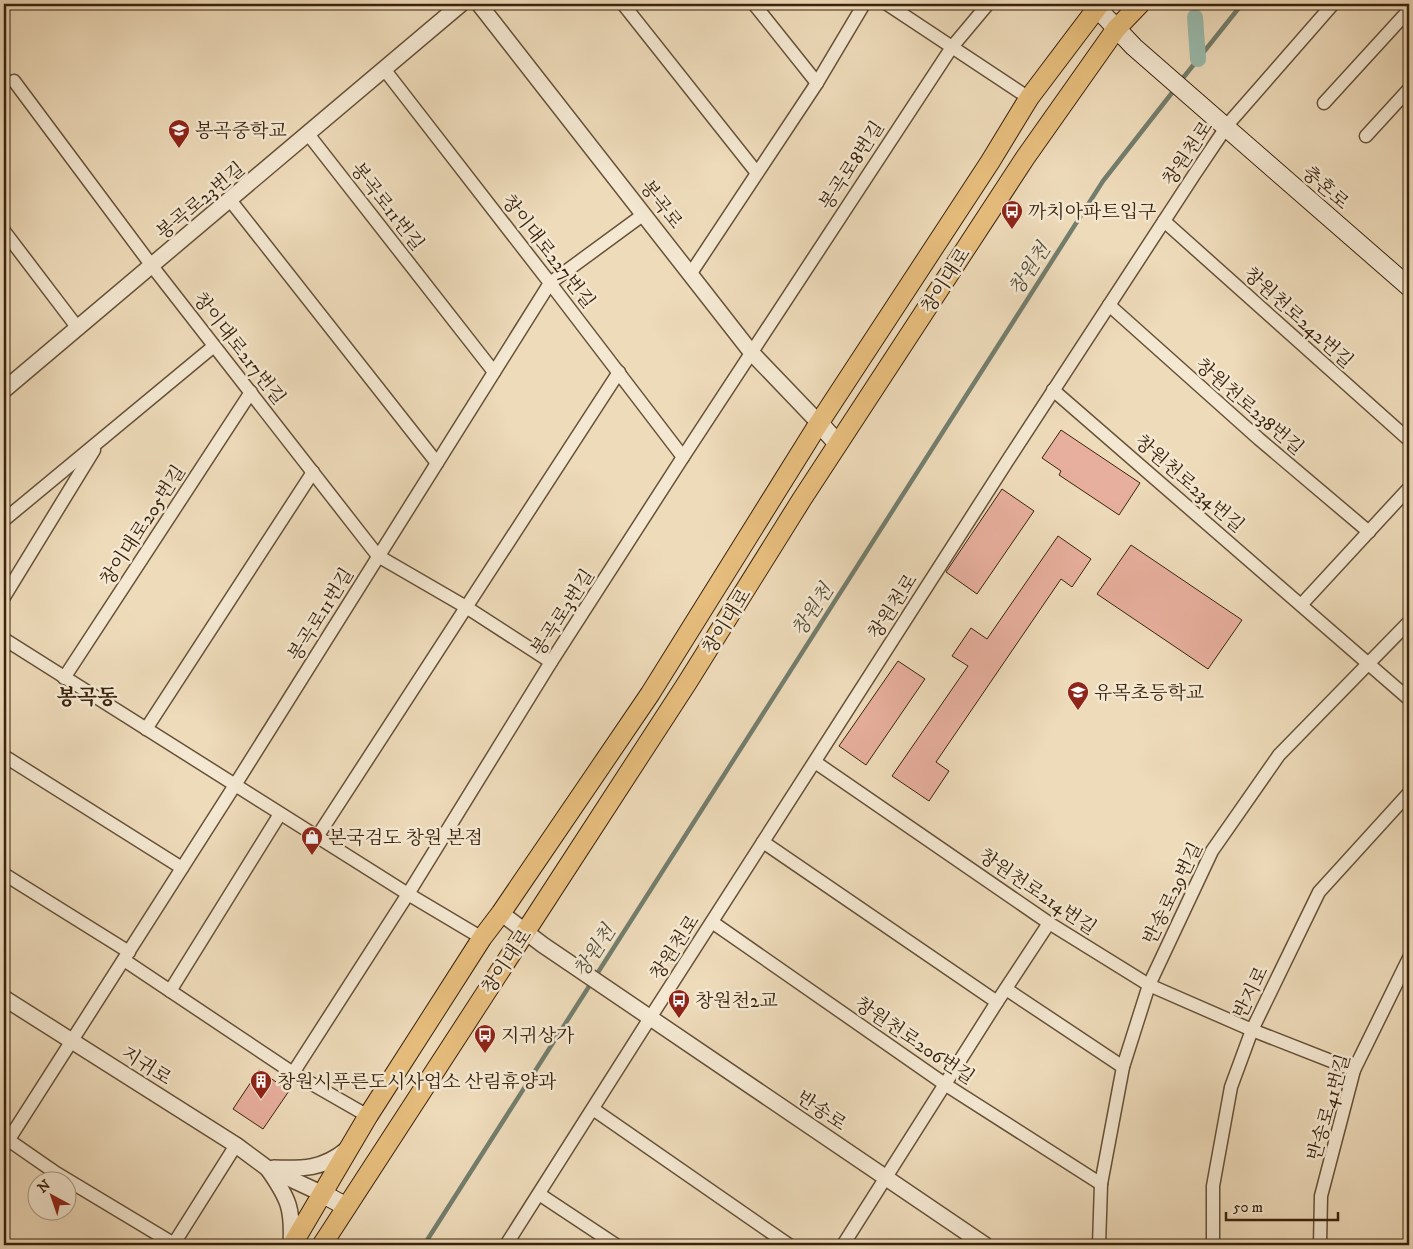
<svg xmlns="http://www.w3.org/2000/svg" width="1413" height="1249" viewBox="0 0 1413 1249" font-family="'IM FELL DW Pica','Noto Serif KR',serif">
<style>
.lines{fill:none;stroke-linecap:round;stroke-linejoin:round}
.stream{stroke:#737e6d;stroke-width:4.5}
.canal{stroke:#99bbad;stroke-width:16}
.building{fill:#e7af9d;stroke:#3a230d}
.minor-casing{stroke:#675138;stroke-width:15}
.tertiary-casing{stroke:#675138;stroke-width:18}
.secondary-casing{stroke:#3a230d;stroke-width:20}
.primary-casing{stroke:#3a230d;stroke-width:21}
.minor{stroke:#f4e8d2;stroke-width:12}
.tertiary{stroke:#f4e8d2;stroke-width:15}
.secondary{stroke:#f4e8d2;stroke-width:18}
.primary{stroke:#e7be7d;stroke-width:19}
.labels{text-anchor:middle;stroke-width:5;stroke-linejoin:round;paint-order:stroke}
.poi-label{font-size:19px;fill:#3a230d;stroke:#f4e8d2;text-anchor:start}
.street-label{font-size:19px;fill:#3a230d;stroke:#f4e8d2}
.water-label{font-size:20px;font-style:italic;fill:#56513d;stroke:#f4e8d2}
.quarter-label{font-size:21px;font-weight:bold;fill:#3a230d;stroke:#f4e8d2}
</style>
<rect width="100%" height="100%" fill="#eedbba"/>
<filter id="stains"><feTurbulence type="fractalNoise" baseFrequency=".004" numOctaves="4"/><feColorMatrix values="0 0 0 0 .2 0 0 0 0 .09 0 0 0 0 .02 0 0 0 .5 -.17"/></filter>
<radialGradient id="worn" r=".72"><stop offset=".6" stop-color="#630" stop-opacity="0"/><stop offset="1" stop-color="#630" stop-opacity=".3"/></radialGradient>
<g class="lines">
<g class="stream">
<path d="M 1179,83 L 1242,4"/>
<path d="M 424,1245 L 1103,181 L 1175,89"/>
</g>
<path class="canal" d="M 1195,17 L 1198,59"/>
</g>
<g class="building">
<path d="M 1061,430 L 1140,483 L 1119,515 L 1059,475 L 1061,471 L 1042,458 Z"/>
<path d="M 1002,489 L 1034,511 L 977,594 L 946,572 Z"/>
<path d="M 1058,536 L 1091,559 L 1072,587 L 1061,579 L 936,762 L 949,771 L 929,801 L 892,776 L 968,666 L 952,656 L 971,628 L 987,639 Z"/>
<path d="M 1131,545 L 1242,620 L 1208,669 L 1097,594 Z"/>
<path d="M 898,661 L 925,679 L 866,765 L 839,746 Z"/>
<path d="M 259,1070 L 289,1091 L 263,1129 L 233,1109 Z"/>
</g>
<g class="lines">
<g class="minor-casing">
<g id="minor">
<path d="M 623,4 L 757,173"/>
<path d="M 754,4 L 817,83"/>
<path d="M 887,4 L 1029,98"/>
<path d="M 384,69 L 550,283 L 683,457"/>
<path d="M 14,81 L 152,266 L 378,556 L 466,607 L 551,662"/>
<path d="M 1324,103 L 1409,10"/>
<path d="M 308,134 L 494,372"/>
<path d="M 1366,136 L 1409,89"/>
<path d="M 230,200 L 437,463"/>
<path d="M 1164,221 L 1409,440"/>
<path d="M 4,231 L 77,327"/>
<path d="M 691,273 L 817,83 L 864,4"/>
<path d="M 1109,305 L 1259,439 L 1369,532"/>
<path d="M 1053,390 L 1409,699"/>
<path d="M 4,520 L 214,346"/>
<path d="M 4,597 L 94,450"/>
<path d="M 1301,605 L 1409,488"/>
<path d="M 4,639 L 408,894 L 482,938"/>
<path d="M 64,678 L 251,392"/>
<path d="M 146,729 L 313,472"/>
<path d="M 4,756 L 182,868"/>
<path d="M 815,762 L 1049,923 L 1149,985 L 1252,1030 L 1354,1070"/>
<path d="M 317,837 L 619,372"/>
<path d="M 763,842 L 997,1002"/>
<path d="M 4,874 L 129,952"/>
<path d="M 712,922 L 946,1085 L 1101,1184"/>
<path d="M 124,960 L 293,1073 L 368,1116"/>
<path d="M 1006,989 L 1123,1067"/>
<path d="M 170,991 L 280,814"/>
<path d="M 293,1073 L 408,894 L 551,662 L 683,457 L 952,47 L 988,4"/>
<path d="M 593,1109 L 789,1245"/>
<path d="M 4,1137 L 56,1173 L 174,1244"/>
<path d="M 4,1147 L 235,785 L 550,283 L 644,214"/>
<path d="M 539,1194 L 616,1245"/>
<path d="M 173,1245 L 236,1145"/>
<path d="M 506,1245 L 650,1018 L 1008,460 L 1194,175 L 1229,123 L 1333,4"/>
<path d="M 843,1245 L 997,1002 L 1049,923"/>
<path d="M 1099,1245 L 1101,1184 L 1123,1067 L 1149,985 L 1212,851 L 1279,755 L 1409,622"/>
<path d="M 1213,1245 L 1213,1186 L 1231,1087 L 1252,1030 L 1319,892 L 1409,793"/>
<path d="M 1320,1245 L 1321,1196 L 1354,1070 L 1409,958"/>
</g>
</g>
<g class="tertiary-casing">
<g id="tertiary">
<path d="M 479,4 L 751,352 L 819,423"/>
<path d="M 4,390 L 461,4"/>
<path d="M 501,913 L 543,945 L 985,1245"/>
<path d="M 4,998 L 236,1145 L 267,1168 L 323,1194"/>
<path d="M 274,1168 C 303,1169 323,1169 346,1150"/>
<path d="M 268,1169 C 289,1199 293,1209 291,1245"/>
</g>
</g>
<g class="secondary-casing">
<g id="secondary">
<path d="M 1096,7 L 1134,47 L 1409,287"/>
<path d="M 819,423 L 838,444"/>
<path d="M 323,1194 L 347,1207"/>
</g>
</g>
<g class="primary-casing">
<g id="primary">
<path d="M 292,1245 L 368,1116 L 482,938 L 501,913 L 650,694 L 819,423 L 990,162 L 1029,98 L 1100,4"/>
<path d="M 322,1245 L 687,683 L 802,499 L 1025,158 L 1116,29 L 1140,4"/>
</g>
</g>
<use href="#minor" class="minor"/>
<use href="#tertiary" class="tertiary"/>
<use href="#secondary" class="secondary"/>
<use href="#primary" class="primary"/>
</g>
<defs>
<g id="school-pin" transform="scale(1.125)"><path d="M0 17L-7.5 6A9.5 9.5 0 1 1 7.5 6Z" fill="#8f2418" stroke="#f4e8d2"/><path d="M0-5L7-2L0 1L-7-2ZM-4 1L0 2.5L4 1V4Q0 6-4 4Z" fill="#fff"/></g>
<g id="bus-pin" transform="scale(1.125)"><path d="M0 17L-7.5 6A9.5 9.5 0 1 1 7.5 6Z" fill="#8f2418" stroke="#f4e8d2"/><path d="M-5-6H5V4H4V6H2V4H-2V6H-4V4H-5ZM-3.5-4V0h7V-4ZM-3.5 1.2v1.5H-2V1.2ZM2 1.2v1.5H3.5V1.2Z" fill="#fff"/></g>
<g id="shop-pin" transform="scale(1.125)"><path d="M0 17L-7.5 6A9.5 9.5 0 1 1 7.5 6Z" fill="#8f2418" stroke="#f4e8d2"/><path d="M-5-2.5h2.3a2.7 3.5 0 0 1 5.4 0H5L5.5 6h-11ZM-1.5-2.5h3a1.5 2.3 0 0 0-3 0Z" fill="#fff"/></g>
<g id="building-pin" transform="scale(1.125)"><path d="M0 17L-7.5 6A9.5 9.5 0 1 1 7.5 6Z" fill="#8f2418" stroke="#f4e8d2"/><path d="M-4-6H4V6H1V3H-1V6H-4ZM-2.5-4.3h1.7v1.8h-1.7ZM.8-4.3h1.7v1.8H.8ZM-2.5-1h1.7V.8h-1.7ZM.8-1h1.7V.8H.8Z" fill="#fff"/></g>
</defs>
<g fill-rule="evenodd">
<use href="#school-pin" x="179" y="130"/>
<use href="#bus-pin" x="1012" y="211"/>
<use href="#school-pin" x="1078" y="692"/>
<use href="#shop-pin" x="312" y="837"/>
<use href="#bus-pin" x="679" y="1000"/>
<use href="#bus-pin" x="485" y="1035"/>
<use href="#building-pin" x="261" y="1081"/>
</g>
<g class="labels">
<g class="poi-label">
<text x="195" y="137">봉곡중학교</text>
<text x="1028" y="218">까치아파트입구</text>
<text x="1094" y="699">유목초등학교</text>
<text x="328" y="844">본국검도 창원 본점</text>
<text x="695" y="1007">창원천2교</text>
<text x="501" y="1042">지귀상가</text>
<text x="277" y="1088">창원시푸른도시사업소 산림휴양과</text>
</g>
<g class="street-label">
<text transform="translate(1187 153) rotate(-56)" y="7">창원천로</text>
<text transform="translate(851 165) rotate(-57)" y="7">봉곡로8번길</text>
<text transform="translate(1326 187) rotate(41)" y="7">충혼로</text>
<text transform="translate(200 200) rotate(-40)" y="7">봉곡로23번길</text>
<text transform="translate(662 204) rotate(52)" y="7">봉곡로</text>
<text transform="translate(388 206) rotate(52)" y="7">봉곡로11번길</text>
<text transform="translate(549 251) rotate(52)" y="7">창이대로227번길</text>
<text transform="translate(945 280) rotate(-57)" y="7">창이대로</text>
<text transform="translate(1299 317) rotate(42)" y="7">창원천로242번길</text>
<text transform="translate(240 348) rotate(52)" y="7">창이대로217번길</text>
<text transform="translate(1250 406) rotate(41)" y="7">창원천로238번길</text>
<text transform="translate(1190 483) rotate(41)" y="7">창원천로234번길</text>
<text transform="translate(142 525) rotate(-57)" y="7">창이대로205번길</text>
<text transform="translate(892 606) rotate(-57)" y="7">창원천로</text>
<text transform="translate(562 612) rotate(-57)" y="7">봉곡로3번길</text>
<text transform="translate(320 614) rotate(-58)" y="7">봉곡로11번길</text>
<text transform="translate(726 621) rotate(-58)" y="7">창이대로</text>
<text transform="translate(1038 891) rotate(34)" y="7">창원천로214번길</text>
<text transform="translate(1172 893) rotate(-64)" y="7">반송로29번길</text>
<text transform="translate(674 947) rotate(-57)" y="7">창원천로</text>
<text transform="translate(506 961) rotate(-56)" y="7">창이대로</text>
<text transform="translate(1250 992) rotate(-64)" y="7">반지로</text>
<text transform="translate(915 1040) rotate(34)" y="7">창원천로206번길</text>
<text transform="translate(147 1065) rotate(32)" y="7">지귀로</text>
<text transform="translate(1328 1107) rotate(-74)" y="7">반송로41번길</text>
<text transform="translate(822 1110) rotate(34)" y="7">반송로</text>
</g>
<g class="water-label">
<text transform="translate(1029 269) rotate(-57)" y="7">창원천</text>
<text transform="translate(812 610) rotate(-57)" y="7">창원천</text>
<text transform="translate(594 951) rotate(-57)" y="7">창원천</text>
</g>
<g class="quarter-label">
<text x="87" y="704">봉곡동</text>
</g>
</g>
<rect width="1413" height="1249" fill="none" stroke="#eedbba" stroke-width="20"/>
<rect x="5" y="5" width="1403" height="1239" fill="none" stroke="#3a230d" stroke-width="2.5"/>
<rect x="10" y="10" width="1393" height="1229" fill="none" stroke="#3a230d"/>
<g transform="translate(52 1196) rotate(320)"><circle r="24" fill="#f4e8d2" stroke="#aa9983"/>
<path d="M0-4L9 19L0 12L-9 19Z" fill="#8f2418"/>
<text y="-8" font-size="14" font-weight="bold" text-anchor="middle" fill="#3a230d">N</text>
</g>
<path d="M1226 1212v8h112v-8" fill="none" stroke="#3a230d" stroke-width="2.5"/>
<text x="1233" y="1212" font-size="15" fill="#3a230d" stroke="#f4e8d2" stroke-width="4" paint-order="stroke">50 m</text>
<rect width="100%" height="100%" filter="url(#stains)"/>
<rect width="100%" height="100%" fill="url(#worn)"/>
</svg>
